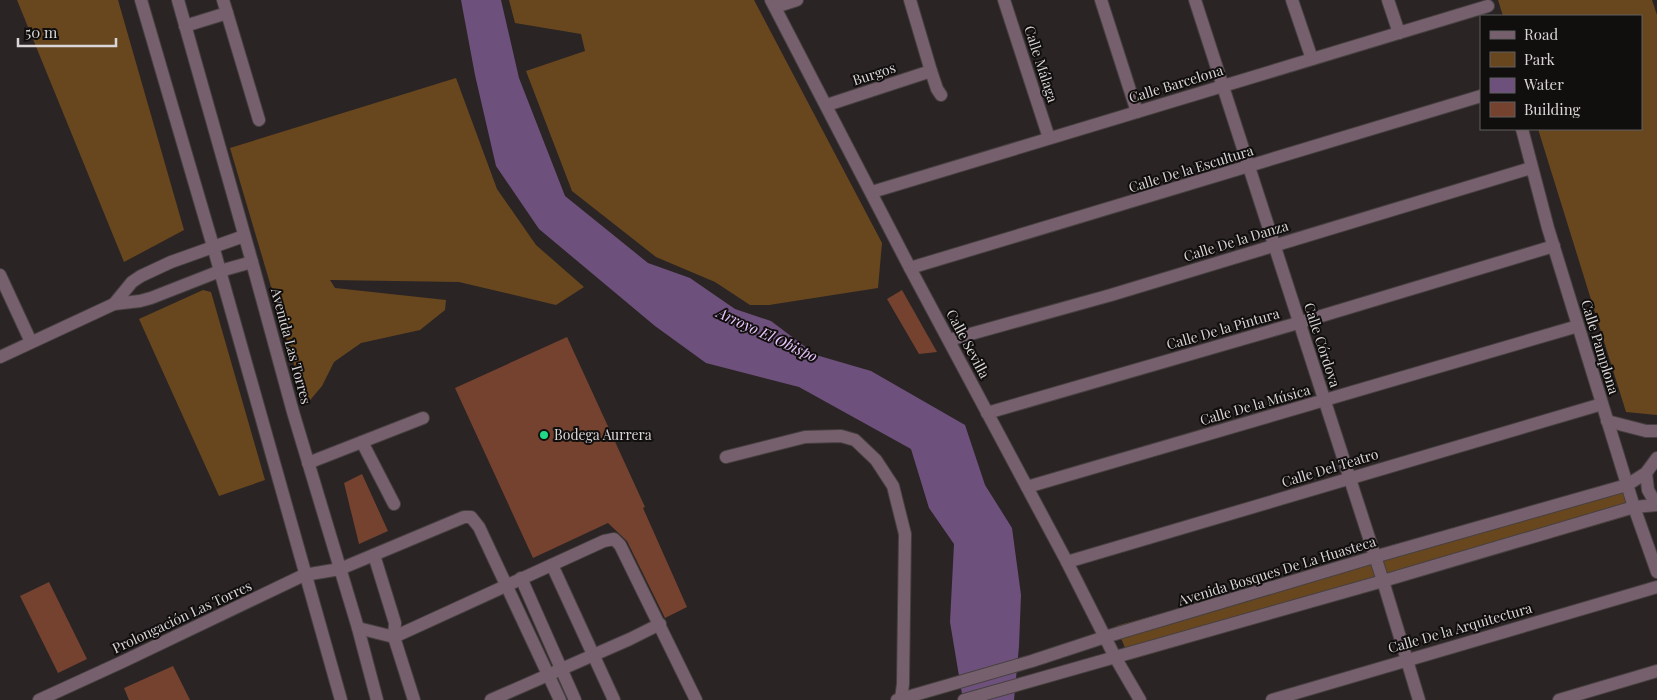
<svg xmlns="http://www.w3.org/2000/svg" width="1657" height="700" viewBox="0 0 1657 700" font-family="'Playfair Display',serif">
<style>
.green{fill:#68471f}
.water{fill:#6d517c}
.building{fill:#74422f}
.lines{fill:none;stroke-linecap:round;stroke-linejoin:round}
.minor-casing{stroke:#474040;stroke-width:14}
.minor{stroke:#76606d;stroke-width:12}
.poi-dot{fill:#21d887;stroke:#110e0e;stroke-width:2}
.labels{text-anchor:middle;stroke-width:4;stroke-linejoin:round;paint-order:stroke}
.street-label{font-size:14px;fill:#dad5d6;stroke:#110e0e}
.poi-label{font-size:14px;fill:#dad5d6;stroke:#110e0e;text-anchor:start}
.water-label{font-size:15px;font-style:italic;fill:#ecc7ff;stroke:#110e0e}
</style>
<rect width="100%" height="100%" fill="#2b2424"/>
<g class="green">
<path d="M 17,0 L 118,0 L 184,230 L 124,262 Z"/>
<path d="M 509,0 L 754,0 L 882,243 L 878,288 L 769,305 L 750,305 L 715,282 L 656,257 L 572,191 L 526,71 L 585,51 L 581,34 L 515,23 Z"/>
<path d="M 1498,0 L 1652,0 L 1657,15 L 1657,415 L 1626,412 L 1538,129 L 1641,129 L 1641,16 L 1503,16 Z"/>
<path d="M 456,78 L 497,189 L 536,245 L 584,287 L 556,305 L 459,282 L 330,280 L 335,288 L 446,300 L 445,310 L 420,330 L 361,343 L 334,362 L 322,386 L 306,405 L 230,148 Z"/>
<path d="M 203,290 L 211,292 L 265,480 L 219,496 L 139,319 Z"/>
<path d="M 1625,486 L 1635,514 L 1130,660 L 1116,626 Z"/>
</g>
<path class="water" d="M 461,0 L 501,0 L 519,78 L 565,196 L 648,263 L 690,278 L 735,309 L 771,321 L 816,355 L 871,371 L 965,425 L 985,485 L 1012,528 L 1021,595 L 1019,646 L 1014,700 L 963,700 L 950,622 L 954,544 L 929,508 L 911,449 L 799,387 L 706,363 L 655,326 L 539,229 L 496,166 L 475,75 Z"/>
<g class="building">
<path d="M 902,290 L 937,352 L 919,354 L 887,299 Z"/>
<path d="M 567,337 L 645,507 L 643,508 L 687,607 L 665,618 L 627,541 L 608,523 L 533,558 L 455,388 Z"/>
<path d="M 362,474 L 388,531 L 359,544 L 344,483 Z"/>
<path d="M 49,582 L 87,659 L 58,673 L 20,596 Z"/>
<path d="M 173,666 L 190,700 L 129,700 L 124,688 Z"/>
</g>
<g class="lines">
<g class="minor-casing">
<g id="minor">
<path d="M 141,0 L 213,246 L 341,700"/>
<path d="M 178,0 L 252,262 L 293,412 L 358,628 L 377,700"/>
<path d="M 771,0 L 910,268 L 1067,562 L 1115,657 L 1140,700"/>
<path d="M 910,0 L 931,71 L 937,89 L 941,95"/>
<path d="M 1004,0 L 1049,138"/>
<path d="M 1101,0 L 1137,112"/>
<path d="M 1195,0 L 1383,581 L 1419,700"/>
<path d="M 1292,0 L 1312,59"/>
<path d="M 1388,0 L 1399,33"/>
<path d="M 775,7 L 797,0"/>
<path d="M 227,13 L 259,120"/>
<path d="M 185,26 L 227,13 L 223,0"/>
<path d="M 827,105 L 931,71"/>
<path d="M 1522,129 L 1548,228 L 1634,507 L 1657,572"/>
<path d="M 872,192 L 1488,6"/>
<path d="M 910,268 L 1481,96"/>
<path d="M 0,275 L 31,342"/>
<path d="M 114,304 L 132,282 L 141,276 L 171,262 L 244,236"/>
<path d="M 949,340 L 1111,295 L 1531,168"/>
<path d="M 0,357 L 114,304 L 140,301 L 151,298 L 220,271 L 252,262"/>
<path d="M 987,413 L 1298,323 L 1554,246"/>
<path d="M 1607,421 L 1646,431 L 1657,431"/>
<path d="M 362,442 L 394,504"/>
<path d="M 726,457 L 805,437 L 841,436 L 855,440 L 876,460 L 893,486 L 905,534 L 903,684 L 901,699"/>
<path d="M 308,463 L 423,418"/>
<path d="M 1646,473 L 1648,490 L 1656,504"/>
<path d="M 1027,487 L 1578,326"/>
<path d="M 374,555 L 395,623 L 394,637 L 414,700"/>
<path d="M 1067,562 L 1602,404"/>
<path d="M 552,565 L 614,700"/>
<path d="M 521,578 L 575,700"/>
<path d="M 358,628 L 394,637 L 604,541 L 614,539 L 620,545 L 696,700"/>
<path d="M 39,700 L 122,662 L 304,575 L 340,569 L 464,517 L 471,517 L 479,527 L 560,700"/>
<path d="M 491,700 L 630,639 L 660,624"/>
<path d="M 897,700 L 1032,661 L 1105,637 L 1374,557 L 1627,485 L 1646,473 L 1657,458"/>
<path d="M 964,700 L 1383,581 L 1634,507 L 1657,505"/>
<path d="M 1272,700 L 1657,587"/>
<path d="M 1559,700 L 1657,671"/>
</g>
</g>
<use href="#minor" class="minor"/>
</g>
<circle class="poi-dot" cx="544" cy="435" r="5"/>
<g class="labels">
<g class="street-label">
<text transform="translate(1041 64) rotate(72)" y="5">Calle Málaga</text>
<text transform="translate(874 74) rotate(-18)" y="5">Burgos</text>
<text transform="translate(1176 84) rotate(-17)" y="5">Calle Barcelona</text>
<text transform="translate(1191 169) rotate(-17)" y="5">Calle De la Escultura</text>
<text transform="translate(1236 241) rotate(-17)" y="5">Calle De la Danza</text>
<text transform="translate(1223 329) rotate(-16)" y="5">Calle De la Pintura</text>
<text transform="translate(968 344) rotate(62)" y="5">Calle Sevilla</text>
<text transform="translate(1322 345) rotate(72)" y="5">Calle Córdova</text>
<text transform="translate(291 346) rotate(75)" y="5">Avenida Las Torres</text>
<text transform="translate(1600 347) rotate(73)" y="5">Calle Pamplona</text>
<text transform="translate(1255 405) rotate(-16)" y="5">Calle De la Música</text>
<text transform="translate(1330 468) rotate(-17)" y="5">Calle Del Teatro</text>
<text transform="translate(1277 571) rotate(-17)" y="5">Avenida Bosques De La Huasteca</text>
<text transform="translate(182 617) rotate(-25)" y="5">Prolongación Las Torres</text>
<text transform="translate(1460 628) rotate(-16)" y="5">Calle De la Arquitectura</text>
</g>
<g class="poi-label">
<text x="554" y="440">Bodega Aurrera</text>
</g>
<g class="water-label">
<text transform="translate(767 335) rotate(25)" y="5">Arroyo El Obispo</text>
</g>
</g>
<rect x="1480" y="15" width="162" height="115" fill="#110e0e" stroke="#615e5e"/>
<rect x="1490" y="31" width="25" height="8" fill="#76606d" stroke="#615e5e"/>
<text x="1524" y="40" font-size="15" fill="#dad5d6">Road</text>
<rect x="1490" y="52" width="25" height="15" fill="#68471f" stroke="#615e5e"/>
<text x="1524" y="65" font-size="15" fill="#dad5d6">Park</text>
<rect x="1490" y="78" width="25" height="15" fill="#6d517c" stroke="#615e5e"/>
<text x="1524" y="90" font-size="15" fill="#dad5d6">Water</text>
<rect x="1490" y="102" width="25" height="15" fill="#74422f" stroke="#615e5e"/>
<text x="1524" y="115" font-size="15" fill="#dad5d6">Building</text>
<path d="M18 38v8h98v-8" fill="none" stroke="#dad5d6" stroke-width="2.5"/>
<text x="25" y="38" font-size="15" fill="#dad5d6" stroke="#110e0e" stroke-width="4" paint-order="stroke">50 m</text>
</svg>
